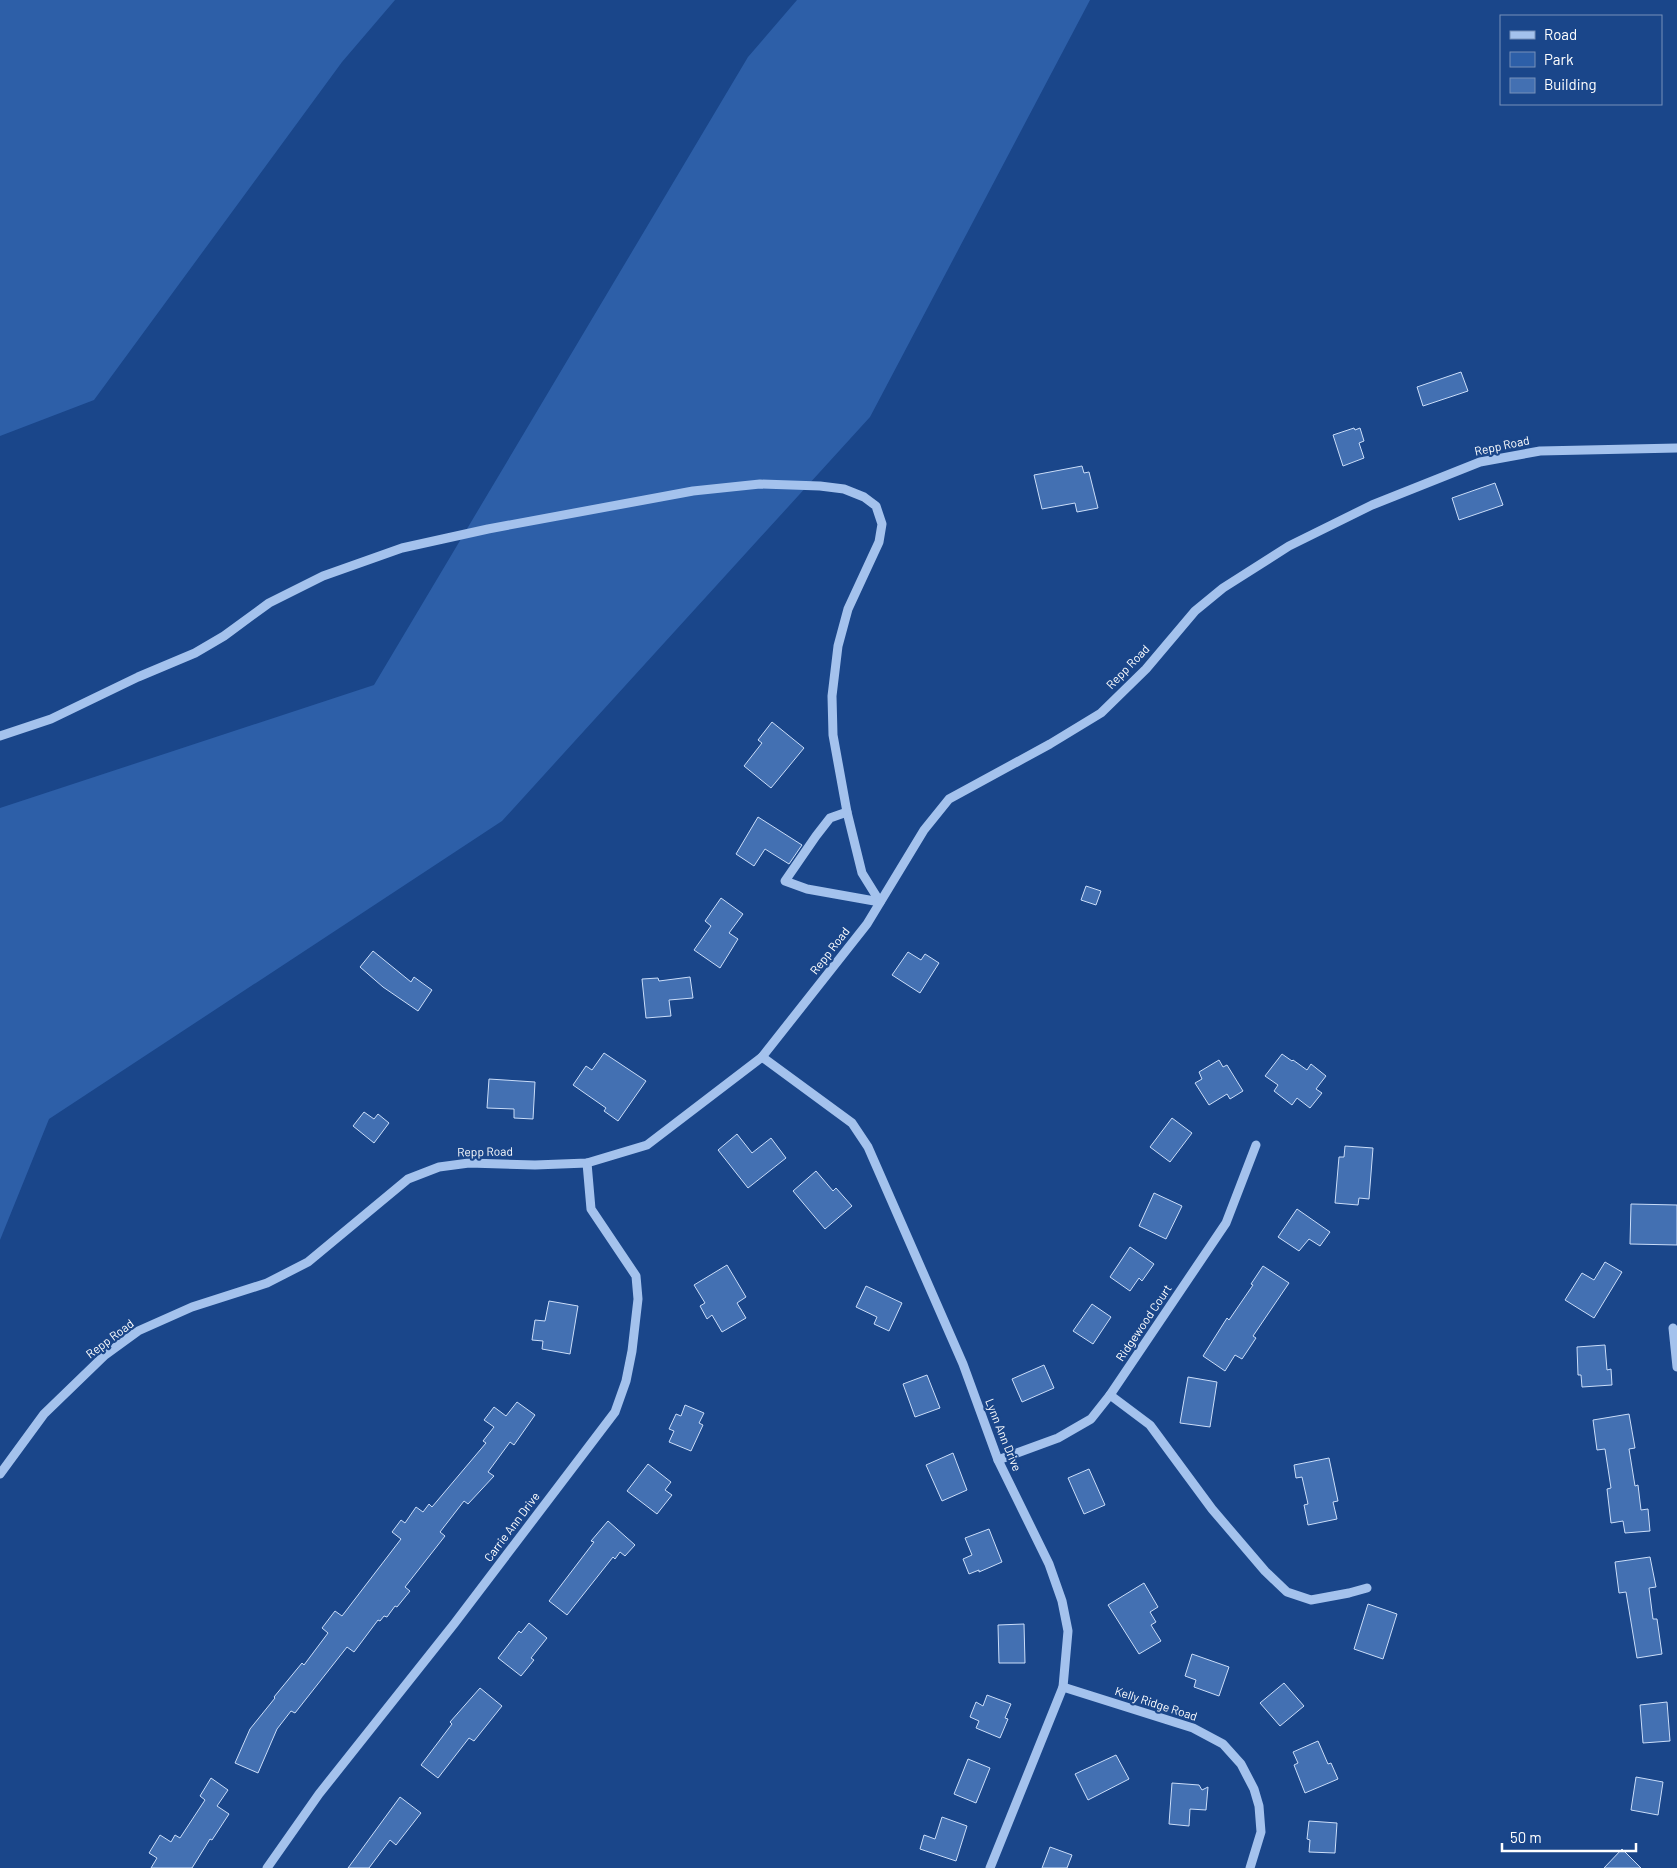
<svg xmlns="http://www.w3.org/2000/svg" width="1677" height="1868" viewBox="0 0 1677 1868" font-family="Barlow,sans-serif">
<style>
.green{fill:#2d5fa8}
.building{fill:#4370b2;stroke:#caddf9}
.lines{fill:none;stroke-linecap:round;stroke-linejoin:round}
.minor{stroke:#a4c2ed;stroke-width:9}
.labels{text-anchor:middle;stroke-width:4.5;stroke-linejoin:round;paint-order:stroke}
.street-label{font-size:12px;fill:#fff;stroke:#1a468a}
</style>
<rect width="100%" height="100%" fill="#1a468a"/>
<g class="green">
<path d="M 0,0 L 395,0 L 342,62 L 94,400 L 0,436 Z"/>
<path d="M 797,0 L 1090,0 L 870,417 L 502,821 L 49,1119 L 0,1240 L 0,808 L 374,685 L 748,57 Z"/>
</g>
<g class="building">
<path d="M 1461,372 L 1468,391 L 1423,406 L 1417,387 Z"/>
<path d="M 1354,428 L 1355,430 L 1360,428 L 1364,441 L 1359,443 L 1364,458 L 1343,466 L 1333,435 Z"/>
<path d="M 1082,466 L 1084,473 L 1089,472 L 1098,508 L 1077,512 L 1075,503 L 1042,509 L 1034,475 Z"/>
<path d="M 1495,483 L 1503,505 L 1459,520 L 1452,498 Z"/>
<path d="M 772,722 L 804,748 L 771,788 L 744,766 L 762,743 L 758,740 Z"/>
<path d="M 758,817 L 802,845 L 789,864 L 765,849 L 754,866 L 736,854 Z"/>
<path d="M 1086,886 L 1101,891 L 1096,905 L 1081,900 Z"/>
<path d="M 721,898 L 743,914 L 729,933 L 738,939 L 720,968 L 694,950 L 711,926 L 705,921 Z"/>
<path d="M 373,951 L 411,982 L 414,977 L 432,990 L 418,1011 L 383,987 L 360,967 Z"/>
<path d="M 908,952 L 921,960 L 925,954 L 939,963 L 920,993 L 892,975 Z"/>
<path d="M 690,977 L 693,998 L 669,1000 L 671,1016 L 646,1018 L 642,979 L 658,978 L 659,981 Z"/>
<path d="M 604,1053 L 646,1081 L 618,1121 L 604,1111 L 606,1108 L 573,1085 L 586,1066 L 592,1070 Z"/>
<path d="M 1282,1054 L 1292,1061 L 1293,1060 L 1307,1070 L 1311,1064 L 1326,1076 L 1316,1089 L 1322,1093 L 1310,1108 L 1297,1098 L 1292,1105 L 1274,1091 L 1278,1085 L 1265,1076 Z"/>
<path d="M 1219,1060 L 1223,1067 L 1227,1065 L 1243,1091 L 1230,1099 L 1227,1094 L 1209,1105 L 1195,1083 L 1202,1079 L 1199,1072 Z"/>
<path d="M 489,1079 L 535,1082 L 533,1119 L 514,1118 L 514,1109 L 487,1108 Z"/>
<path d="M 364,1112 L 374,1119 L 378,1114 L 389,1123 L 374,1143 L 353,1126 Z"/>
<path d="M 1172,1118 L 1192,1133 L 1170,1162 L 1150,1147 Z"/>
<path d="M 737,1134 L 752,1153 L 771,1138 L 786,1158 L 748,1188 L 718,1150 Z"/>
<path d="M 1345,1146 L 1373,1148 L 1369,1199 L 1359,1198 L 1358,1205 L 1335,1203 L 1339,1157 L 1344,1157 Z"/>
<path d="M 816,1171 L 833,1191 L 836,1188 L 852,1206 L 825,1229 L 793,1191 Z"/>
<path d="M 1154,1193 L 1182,1206 L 1166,1239 L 1139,1226 Z"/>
<path d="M 1631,1204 L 1677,1205 L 1677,1245 L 1630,1244 Z"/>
<path d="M 1297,1209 L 1330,1232 L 1320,1246 L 1309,1239 L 1299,1251 L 1278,1237 Z"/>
<path d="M 1130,1247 L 1154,1264 L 1142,1281 L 1139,1278 L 1130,1291 L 1110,1277 Z"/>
<path d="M 1605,1262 L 1622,1272 L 1594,1318 L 1565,1300 L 1582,1273 L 1594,1280 Z"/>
<path d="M 727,1265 L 746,1297 L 737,1303 L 746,1318 L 722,1332 L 712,1315 L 707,1319 L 700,1306 L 705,1303 L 694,1285 Z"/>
<path d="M 1263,1266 L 1289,1283 L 1253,1336 L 1256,1338 L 1242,1359 L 1235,1355 L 1225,1371 L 1203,1356 L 1227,1318 L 1229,1320 L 1253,1285 L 1251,1284 Z"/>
<path d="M 866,1286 L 902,1303 L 889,1331 L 874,1324 L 877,1317 L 856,1307 Z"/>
<path d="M 549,1301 L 578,1306 L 570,1354 L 542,1349 L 543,1341 L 532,1340 L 535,1320 L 545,1321 Z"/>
<path d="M 1092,1304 L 1111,1317 L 1093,1344 L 1073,1331 Z"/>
<path d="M 1605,1345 L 1607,1370 L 1611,1369 L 1612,1385 L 1582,1387 L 1581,1375 L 1578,1375 L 1577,1347 Z"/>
<path d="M 1044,1365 L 1054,1388 L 1022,1402 L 1012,1379 Z"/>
<path d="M 927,1375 L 940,1408 L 915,1417 L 903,1384 Z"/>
<path d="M 1188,1377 L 1217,1382 L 1210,1427 L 1180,1423 Z"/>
<path d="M 517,1402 L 535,1415 L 514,1445 L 510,1442 L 488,1472 L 494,1476 L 468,1504 L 464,1501 L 440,1532 L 445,1536 L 405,1587 L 410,1591 L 397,1607 L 395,1606 L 387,1617 L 384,1616 L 380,1621 L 378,1620 L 354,1652 L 347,1647 L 295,1713 L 291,1711 L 277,1729 L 258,1773 L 235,1763 L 250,1729 L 275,1698 L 274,1697 L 302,1663 L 304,1665 L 328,1633 L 322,1628 L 335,1611 L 342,1616 L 401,1539 L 392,1532 L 401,1520 L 405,1523 L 416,1507 L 423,1512 L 429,1504 L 432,1507 L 486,1443 L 483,1441 L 494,1427 L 484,1420 L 494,1407 L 506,1416 Z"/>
<path d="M 685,1405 L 704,1413 L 699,1423 L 703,1425 L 691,1451 L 669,1442 L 674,1431 L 669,1429 L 676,1414 L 681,1416 Z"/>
<path d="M 1629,1414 L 1635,1448 L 1629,1449 L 1635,1486 L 1638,1485 L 1641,1510 L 1648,1509 L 1650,1531 L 1625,1533 L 1623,1521 L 1611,1523 L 1607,1489 L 1611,1488 L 1605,1449 L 1597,1450 L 1593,1420 Z"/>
<path d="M 953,1453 L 967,1490 L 942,1501 L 926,1465 Z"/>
<path d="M 1329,1458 L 1338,1501 L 1333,1502 L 1337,1519 L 1308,1525 L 1304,1505 L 1308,1504 L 1302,1477 L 1296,1478 L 1294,1465 Z"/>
<path d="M 648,1464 L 671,1482 L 665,1490 L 672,1495 L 657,1514 L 627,1491 Z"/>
<path d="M 1089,1469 L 1105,1505 L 1084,1514 L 1068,1478 Z"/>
<path d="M 608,1521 L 635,1545 L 625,1556 L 620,1552 L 615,1559 L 613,1557 L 567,1615 L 549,1601 L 594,1542 L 591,1541 Z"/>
<path d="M 989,1529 L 1002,1562 L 979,1572 L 979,1570 L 969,1574 L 963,1559 L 972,1555 L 965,1538 Z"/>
<path d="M 1650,1557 L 1656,1587 L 1649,1588 L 1653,1619 L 1657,1619 L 1662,1654 L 1637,1658 L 1626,1592 L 1619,1593 L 1615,1562 Z"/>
<path d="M 1144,1583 L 1158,1607 L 1150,1612 L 1156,1622 L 1151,1625 L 1161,1641 L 1139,1654 L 1108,1605 Z"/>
<path d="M 1368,1604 L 1397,1614 L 1383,1659 L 1354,1649 Z"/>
<path d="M 529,1623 L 547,1638 L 531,1658 L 534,1660 L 521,1676 L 498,1658 L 519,1631 L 521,1633 Z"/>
<path d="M 1024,1624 L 1025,1663 L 999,1663 L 998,1625 Z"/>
<path d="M 1192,1654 L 1229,1667 L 1219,1696 L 1194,1687 L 1196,1680 L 1185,1676 Z"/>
<path d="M 1284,1683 L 1304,1706 L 1280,1726 L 1260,1703 Z"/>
<path d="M 480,1688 L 502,1706 L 474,1741 L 469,1738 L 438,1778 L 421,1765 L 452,1724 L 450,1722 Z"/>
<path d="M 987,1695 L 1011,1704 L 1005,1718 L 1008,1719 L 1000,1738 L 976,1728 L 979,1721 L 970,1717 L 976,1702 L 983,1706 Z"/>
<path d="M 1667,1702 L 1670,1741 L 1643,1743 L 1640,1705 Z"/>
<path d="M 1318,1741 L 1328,1764 L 1331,1763 L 1338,1779 L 1305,1793 L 1294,1765 L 1298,1763 L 1293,1752 Z"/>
<path d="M 1116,1755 L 1129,1779 L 1088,1800 L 1075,1774 Z"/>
<path d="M 968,1759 L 990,1768 L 976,1803 L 954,1794 Z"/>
<path d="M 1636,1777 L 1663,1782 L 1658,1815 L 1631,1810 Z"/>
<path d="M 211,1778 L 228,1790 L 217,1806 L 229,1814 L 212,1840 L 210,1839 L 192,1868 L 151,1868 L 157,1858 L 149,1853 L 160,1835 L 171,1842 L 175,1835 L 180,1838 L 205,1800 L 200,1796 Z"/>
<path d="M 1172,1783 L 1199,1785 L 1202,1790 L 1208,1787 L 1206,1810 L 1190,1809 L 1189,1826 L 1169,1824 Z"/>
<path d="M 400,1797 L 421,1813 L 396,1845 L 390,1840 L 369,1868 L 348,1868 Z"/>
<path d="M 942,1817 L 967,1826 L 956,1861 L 920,1849 L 924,1835 L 935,1839 Z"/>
<path d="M 1309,1821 L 1337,1823 L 1335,1853 L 1309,1852 L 1310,1840 L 1307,1839 Z"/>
<path d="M 1050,1847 L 1072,1855 L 1067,1868 L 1042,1868 Z"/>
<path d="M 1622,1849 L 1641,1868 L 1604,1868 Z"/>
</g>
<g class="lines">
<g class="minor">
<path d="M 0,736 L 51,719 L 138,677 L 195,653 L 224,636 L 269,603 L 323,576 L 402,548 L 488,529 L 693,491 L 760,484 L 820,486 L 844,489 L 864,497 L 876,506 L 882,524 L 879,542 L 848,609 L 838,646 L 832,696 L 833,735 L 847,812 L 862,873 L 880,902"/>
<path d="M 847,812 L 830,818 L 816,836 L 785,881 L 807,889 L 880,902"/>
<path d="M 762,1057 L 852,1123 L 868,1147 L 963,1364 L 998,1460 L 1049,1564 L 1062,1601 L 1068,1631 L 1063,1687 L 990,1868"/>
<path d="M 1673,1328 L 1677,1367"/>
<path d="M 1110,1395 L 1150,1425 L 1212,1509 L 1265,1571 L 1287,1592 L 1311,1600 L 1349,1593 L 1367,1588"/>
<path d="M 998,1460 L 1058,1438 L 1091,1419 L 1110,1395 L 1226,1223 L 1256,1145"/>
<path d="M 0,1474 L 44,1414 L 105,1355 L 138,1331 L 192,1307 L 267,1283 L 308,1262 L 408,1179 L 439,1167 L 469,1163 L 535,1165 L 587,1163 L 647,1145 L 762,1057 L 867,924 L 924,830 L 949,799 L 1050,744 L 1101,713 L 1146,669 L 1195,611 L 1223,588 L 1289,546 L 1372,505 L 1480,462 L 1540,451 L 1677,448"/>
<path d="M 1063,1687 L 1193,1728 L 1223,1744 L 1241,1764 L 1254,1789 L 1259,1806 L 1261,1832 L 1250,1868"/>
<path d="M 267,1868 L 319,1794 L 454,1624 L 615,1412 L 626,1381 L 632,1351 L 638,1299 L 636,1276 L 591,1209 L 587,1163"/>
</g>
</g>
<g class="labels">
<g class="street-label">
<text transform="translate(1502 446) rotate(-12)" y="4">Repp Road</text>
<text transform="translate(1128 667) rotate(-46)" y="4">Repp Road</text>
<text transform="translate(830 951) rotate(-52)" y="4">Repp Road</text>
<text transform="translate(485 1152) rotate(-1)" y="4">Repp Road</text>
<text transform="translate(1144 1323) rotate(-56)" y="4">Ridgewood Court</text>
<text transform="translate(110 1339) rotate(-37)" y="4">Repp Road</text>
<text transform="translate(1003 1435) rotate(68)" y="4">Lynn Ann Drive</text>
<text transform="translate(512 1527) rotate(-53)" y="4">Carrie Ann Drive</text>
<text transform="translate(1156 1704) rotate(18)" y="4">Kelly Ridge Road</text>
</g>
</g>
<rect x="1500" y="15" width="162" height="90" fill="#1a468a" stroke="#7690b9"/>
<rect x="1510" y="31" width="25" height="8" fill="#a4c2ed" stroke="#7690b9"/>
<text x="1544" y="40" font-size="15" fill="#ffffff">Road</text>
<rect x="1510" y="52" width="25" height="15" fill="#2d5fa8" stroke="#7690b9"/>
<text x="1544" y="65" font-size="15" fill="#ffffff">Park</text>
<rect x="1510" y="78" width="25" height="15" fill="#4370b2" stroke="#7690b9"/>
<text x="1544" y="90" font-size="15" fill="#ffffff">Building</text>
<path d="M1502 1843v8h134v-8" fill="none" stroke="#ffffff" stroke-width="2.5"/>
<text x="1510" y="1843" font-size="15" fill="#ffffff" stroke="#1a468a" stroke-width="4" paint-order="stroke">50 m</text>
</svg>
